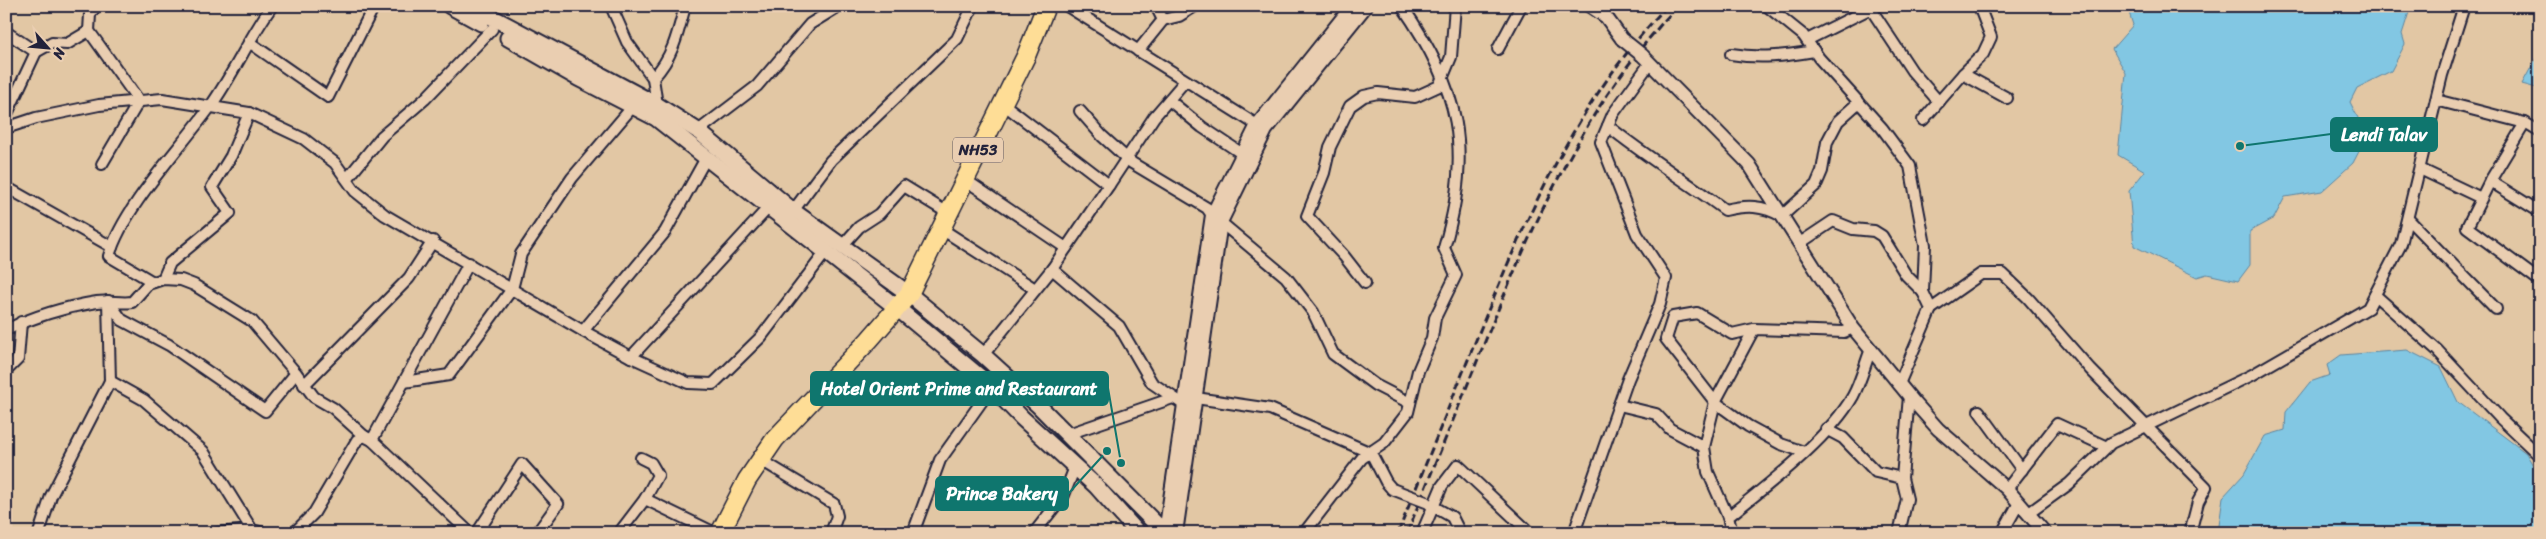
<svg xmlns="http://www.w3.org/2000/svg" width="2546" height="539" viewBox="0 0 2546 539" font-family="Sriracha,sans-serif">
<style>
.water{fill:#82c7e3;stroke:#5c85a0}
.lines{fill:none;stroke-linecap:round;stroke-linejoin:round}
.minor-casing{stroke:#22223b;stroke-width:14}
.tertiary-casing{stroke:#22223b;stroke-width:16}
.secondary-casing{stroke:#22223b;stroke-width:19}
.trunk-casing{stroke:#22223b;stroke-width:21}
.minor{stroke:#eaceb1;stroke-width:10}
.tertiary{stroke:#eaceb1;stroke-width:12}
.secondary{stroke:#eaceb1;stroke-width:15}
.trunk{stroke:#fedd96;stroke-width:18}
.rail{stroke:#22223b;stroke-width:3;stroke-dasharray:8 4;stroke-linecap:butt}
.minor-bridge-casing{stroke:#22223b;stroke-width:14;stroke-linecap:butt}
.tertiary-bridge-casing{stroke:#22223b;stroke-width:16;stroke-linecap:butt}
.minor-bridge{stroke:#eaceb1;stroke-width:10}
.tertiary-bridge{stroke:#eaceb1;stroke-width:12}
.labels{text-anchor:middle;stroke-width:4;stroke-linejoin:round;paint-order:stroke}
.shield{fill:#eaceb1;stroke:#5e565e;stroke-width:1}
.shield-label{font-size:15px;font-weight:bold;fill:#22223b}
.leader{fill:none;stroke:#0f766e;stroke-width:2}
.callout-dot{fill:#0f766e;stroke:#eaceb1;stroke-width:2}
.callout{fill:#0f766e;stroke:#0f766e;stroke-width:2}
.callout-label{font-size:18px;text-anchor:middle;font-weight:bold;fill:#fff}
</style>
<rect width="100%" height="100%" fill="#e2c7a4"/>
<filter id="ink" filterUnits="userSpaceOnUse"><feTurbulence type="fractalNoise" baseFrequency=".02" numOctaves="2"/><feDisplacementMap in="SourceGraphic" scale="10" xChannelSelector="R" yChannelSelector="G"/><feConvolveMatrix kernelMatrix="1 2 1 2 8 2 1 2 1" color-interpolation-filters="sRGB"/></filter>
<g filter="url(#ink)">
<g class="water">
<path d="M 2127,6 L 2411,6 L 2402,34 L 2405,44 L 2391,71 L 2357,88 L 2350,102 L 2367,136 L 2353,163 L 2322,191 L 2285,197 L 2274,218 L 2250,231 L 2250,265 L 2238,281 L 2207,274 L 2197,277 L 2134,246 L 2129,191 L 2145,171 L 2118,155 L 2126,73 L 2112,49 L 2133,25 Z"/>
<path d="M 2540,51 L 2540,89 L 2522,84 Z"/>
<path d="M 2407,350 L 2441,367 L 2458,402 L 2526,453 L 2540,478 L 2540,533 L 2218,533 L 2223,497 L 2244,474 L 2265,436 L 2285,430 L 2286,412 L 2310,382 L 2330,375 L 2327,365 L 2341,355 Z"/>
</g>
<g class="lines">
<g class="minor-casing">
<g id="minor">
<path d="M 96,6 L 90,14 L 89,31 L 139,101 L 102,164"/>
<path d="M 611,6 L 627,42 L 653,78 L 657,105"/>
<path d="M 1067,6 L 1257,125"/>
<path d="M 1156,6 L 1163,20"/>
<path d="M 1588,6 L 1603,16"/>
<path d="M 1767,6 L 1803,35 L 1819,58 L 1882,128 L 1910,166 L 1925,245 L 1923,292 L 1931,309 L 1899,384"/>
<path d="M 1871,9 L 1912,71 L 1939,102"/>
<path d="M 6,32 L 36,52"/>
<path d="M 1807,40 L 1875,6"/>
<path d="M 249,42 L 328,97 L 374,6"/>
<path d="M 1498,49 L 1521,6"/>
<path d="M 1138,51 L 1163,20 L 1179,16 L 1195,6"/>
<path d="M 1731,54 C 1760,59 1785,56 1814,51"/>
<path d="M 1963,74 L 1983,54 L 1991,37 L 1979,6"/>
<path d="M 653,78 C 673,57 678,33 685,6"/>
<path d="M 1169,100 L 1202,127 L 1241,153"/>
<path d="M 2436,100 L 2525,123 L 2490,181 L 2467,227 L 2540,281"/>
<path d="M 1002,103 L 1109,185 L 1052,269"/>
<path d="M 1080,111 L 1102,136 L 1132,163 L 1207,208 L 1212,215 L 1286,277 L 1313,312 L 1333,354 L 1375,385 L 1410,403"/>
<path d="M 6,116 L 36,52 L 52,43 L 67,44 L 89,31"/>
<path d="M 1923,120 L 1963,74 L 2007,98"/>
<path d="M 2525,123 L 2540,132"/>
<path d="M 1608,126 C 1645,156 1686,181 1725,210 C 1747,205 1762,205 1782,216 L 1816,185 L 1822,171 L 1827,142 L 1838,121 L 1859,102"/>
<path d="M 6,128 L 36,118 L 99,105 L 162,99 L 249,113 L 304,139 L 335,163 L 355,191 L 385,215 L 583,331 L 631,357 L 688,383 L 713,384 L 761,337 L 825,253"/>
<path d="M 698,131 L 757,86 L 810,24 L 839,6"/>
<path d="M 2420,169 L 2481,198"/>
<path d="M 347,179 L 382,136 L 425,99 L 492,29"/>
<path d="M 964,179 L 1066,248"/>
<path d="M 2490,181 L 2540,212"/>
<path d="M 1109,185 L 1154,117 L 1185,81"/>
<path d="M 6,187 L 112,247"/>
<path d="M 793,211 L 831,160 L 957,39 L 973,6"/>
<path d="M 2408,219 L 2496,309"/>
<path d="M 940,228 L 1035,289"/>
<path d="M 1800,243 L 1833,221 L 1853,229 L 1874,231 L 1882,236 L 1906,275 L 1923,292"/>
<path d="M 842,246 L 859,227 L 879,214 L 904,186 L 948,213"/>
<path d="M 163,279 L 170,263 L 230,213 L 212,187 L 231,156 L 249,113"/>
<path d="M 153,282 L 109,256 C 124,206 179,150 210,107 C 233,75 249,38 272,6"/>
<path d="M 1365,283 L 1344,256 L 1307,216 L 1324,173 L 1330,147 L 1350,106 L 1364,96 L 1378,93 L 1415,97 L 1439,86 L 1451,57 L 1455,6"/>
<path d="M 2375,295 L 2437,350 L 2500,418 L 2540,456"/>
<path d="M 108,301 L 110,381 L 144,400 L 203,451 L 252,530 L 264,533"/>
<path d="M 108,301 L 122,320 L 169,345 L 265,411 L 296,373"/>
<path d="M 1931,309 L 1981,274 L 2003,274 L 2028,298 L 2090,369 L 2206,487 L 2198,502 L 2190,533"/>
<path d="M 6,330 C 35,316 65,307 97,302 C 109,300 121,304 132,302 L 148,284 L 163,279 L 181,280 L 194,285 L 252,321 L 296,373 L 314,397 L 333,408 L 364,436"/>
<path d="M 583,331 L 665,232 L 706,158"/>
<path d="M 983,355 L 1052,269 L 1119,326 L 1152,383 L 1183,404 L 1190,405"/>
<path d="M 631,357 L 768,208"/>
<path d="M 6,371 L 18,359 L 21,322"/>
<path d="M 404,382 L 449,375 L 512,289 L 521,254 L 572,178 L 634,105"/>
<path d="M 304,385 L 409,278 L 433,241"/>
<path d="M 1189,397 L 1270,409 L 1371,453 L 1386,482 L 1392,489"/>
<path d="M 1619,405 L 1656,414 L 1670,429 L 1704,447 L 1708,472 L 1728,517"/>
<path d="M 1979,411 L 2022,470"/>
<path d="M 1826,429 L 1843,438 L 1876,472 L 1902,478"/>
<path d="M 1068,434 L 1173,398"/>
<path d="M 372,440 L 469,263"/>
<path d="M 1704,447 L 1715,402 L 1754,329"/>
<path d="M 1804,452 L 1781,444 L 1748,426 L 1715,402 L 1666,339 L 1673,317 L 1697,313 L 1732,334 L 1754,329 L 1844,332 L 1853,328"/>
<path d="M 641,458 L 651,463 L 658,475 L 645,499 L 715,533"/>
<path d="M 761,460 L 834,504 L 837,516 L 831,533"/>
<path d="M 2007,489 L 2057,424 L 2107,447"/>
<path d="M 1429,504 L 1452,517 L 1460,533"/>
<path d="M 2029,513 L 2069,484 L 2111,443 L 2252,375 L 2368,308 L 2401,244 L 2442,75 L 2464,6"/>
<path d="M 39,533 L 51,496 L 110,381"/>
<path d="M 217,533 L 252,530"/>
<path d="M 294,533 L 314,513 L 357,440 L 364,436 L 372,440 L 470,533"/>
<path d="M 477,533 L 522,464 L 558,504 L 537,533"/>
<path d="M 619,533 L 645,499"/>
<path d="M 913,533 L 940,460 L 992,387"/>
<path d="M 1034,533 L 1064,495 L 1075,467"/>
<path d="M 1304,533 L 1362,458 L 1384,443 L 1408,412 L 1418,371 L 1432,338 L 1435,318 L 1456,275 L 1444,248 C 1473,151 1460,89 1402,6"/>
<path d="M 1422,533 L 1442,486 L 1458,465 L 1530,533"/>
<path d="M 1574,533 L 1628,379 L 1660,304 L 1666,278 L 1637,234 L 1601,142 L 1613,114 L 1650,63"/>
<path d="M 1732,533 L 1728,517 C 1766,486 1829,439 1853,396 C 1861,381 1865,364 1871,349"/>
<path d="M 1899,533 L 1907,499 L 1902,478 L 1909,396"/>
<path d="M 2002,533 L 2019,503"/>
</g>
</g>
<g class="tertiary-casing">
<g id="tertiary">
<path d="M 1598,6 L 1622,39"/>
<path d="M 1642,55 L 1749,164 L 1853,328 L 1914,402 L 1938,429 L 2007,489 L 2045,533"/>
<path d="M 1165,533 L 1212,215 L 1257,125 L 1352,6"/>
<path d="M 1176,533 L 1221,222 L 1266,130 L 1366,6"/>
</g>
</g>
<g class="secondary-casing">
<g id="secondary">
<path d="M 450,6 L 481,23"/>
<path d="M 471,6 L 657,105 L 698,131 L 793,211 L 909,294 L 983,355 L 1039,406 L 1165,533"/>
<path d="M 508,38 L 578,78 L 656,118 L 897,308 L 992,387 L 1022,418 L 1096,486 L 1138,533"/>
</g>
</g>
<g class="trunk-casing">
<path id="trunk" d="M 720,533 L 747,480 L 775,439 L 869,340 L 909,294 L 1026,56 L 1046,6"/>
</g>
<use href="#minor" class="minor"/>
<use href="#tertiary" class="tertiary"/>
<use href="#secondary" class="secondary"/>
<use href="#trunk" class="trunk"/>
<g class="rail">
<path d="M 1398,533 C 1424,468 1450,404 1476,340 C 1526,217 1575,104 1667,6"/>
<path d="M 1407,533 C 1433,468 1460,404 1486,339 C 1535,219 1587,101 1678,6"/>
</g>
<g class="minor-bridge-casing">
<path id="minor-bridge" d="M 1392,489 L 1426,502"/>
</g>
<g class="tertiary-bridge-casing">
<path id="tertiary-bridge" d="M 1622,39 L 1642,55"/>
</g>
<use href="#minor-bridge" class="minor-bridge"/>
<use href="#tertiary-bridge" class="tertiary-bridge"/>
</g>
</g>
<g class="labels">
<rect class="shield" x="953" y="137.5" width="50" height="25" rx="4"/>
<g class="shield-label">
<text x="978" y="155">NH53</text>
</g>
</g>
<path class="leader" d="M2240 146L2331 134M1121 463L1108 388M1107 451L1068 494"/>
<g class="callout-dot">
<circle cx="2240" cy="146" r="5"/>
<circle cx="1121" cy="463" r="5"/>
<circle cx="1107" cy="451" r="5"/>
</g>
<g class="callout">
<rect x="2331" y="118" width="106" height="33" rx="5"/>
<rect x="811" y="372" width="297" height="33" rx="5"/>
<rect x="936" y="477" width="132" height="33" rx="5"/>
</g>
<g class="callout-label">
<text x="2384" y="141">Lendi Talav</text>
<text x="959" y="395">Hotel Orient Prime and Restaurant</text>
<text x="1002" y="500">Prince Bakery</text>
</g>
<rect width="2546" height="539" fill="none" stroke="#eaceb1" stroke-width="25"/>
<rect x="12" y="12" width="2521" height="514" fill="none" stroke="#22223b" stroke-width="2" filter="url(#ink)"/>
<g transform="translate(48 48) rotate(117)" stroke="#eaceb1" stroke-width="4" paint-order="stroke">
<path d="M0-4L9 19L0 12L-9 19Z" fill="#22223b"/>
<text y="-8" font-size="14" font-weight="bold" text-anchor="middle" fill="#22223b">N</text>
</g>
</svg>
